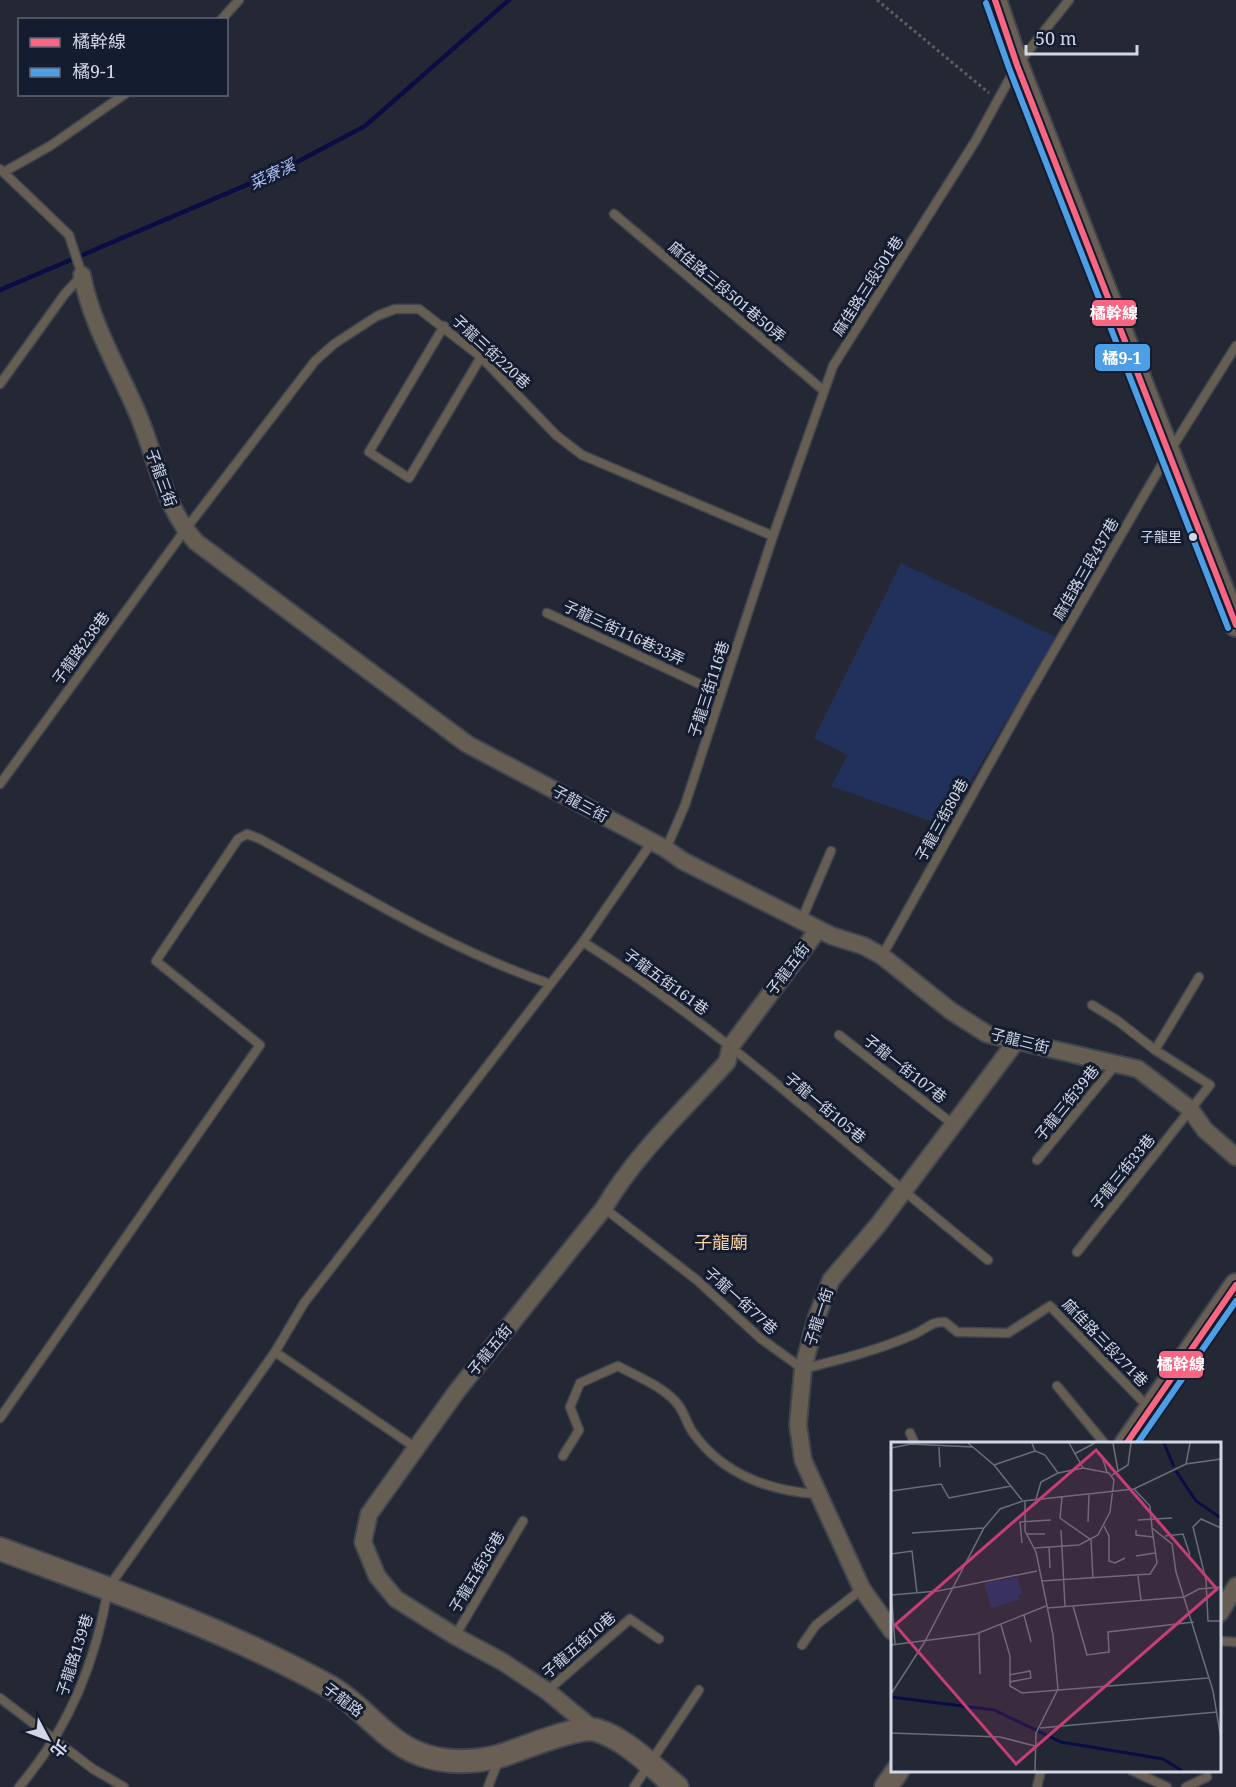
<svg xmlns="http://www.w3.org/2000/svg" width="1236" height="1787" viewBox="0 0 1236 1787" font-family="'Noto Serif','Noto Sans TC',serif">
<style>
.green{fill:#22305c}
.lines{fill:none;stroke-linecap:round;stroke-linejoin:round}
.stream{stroke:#090d44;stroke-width:4.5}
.lane-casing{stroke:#41454f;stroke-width:11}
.street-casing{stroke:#41454f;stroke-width:20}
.secondary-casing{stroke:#41454f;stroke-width:26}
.path{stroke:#605c58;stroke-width:3;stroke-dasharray:3 3;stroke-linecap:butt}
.lane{stroke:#675e53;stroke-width:8}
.street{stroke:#675e53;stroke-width:16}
.secondary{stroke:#6a5f55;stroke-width:22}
.bus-1-casing{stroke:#141c30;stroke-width:10}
.bus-2-casing{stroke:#141c30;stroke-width:10}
.bus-1{stroke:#fa6682;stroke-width:6}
.bus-2{stroke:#4d9ee5;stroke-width:6}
.bus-dot{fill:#d1d7e5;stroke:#141c30;stroke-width:2}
.labels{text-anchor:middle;stroke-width:6;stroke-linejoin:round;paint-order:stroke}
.bus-label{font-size:14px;fill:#d1d7e5;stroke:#141c30;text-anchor:end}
.street-label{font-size:15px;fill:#d1d7e5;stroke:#141c30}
.water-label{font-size:16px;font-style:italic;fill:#abc0f8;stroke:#141c30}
.quarter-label{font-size:18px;fill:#fbd2a0;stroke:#141c30}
.inset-river{fill:none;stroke:#090d44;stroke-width:3}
.inset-road{fill:none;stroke:#696e7b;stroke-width:1.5}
.view{fill:#c53e77;fill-opacity:0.15;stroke:#c53e77;stroke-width:3}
.inset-edge{fill:none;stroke:#d1d7e5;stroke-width:3}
.line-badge{stroke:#141c30;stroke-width:2}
.badge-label{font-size:16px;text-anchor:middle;font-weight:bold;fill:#fff}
</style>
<rect width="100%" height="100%" fill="#242835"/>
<path class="green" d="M 901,563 L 1056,637 L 944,826 L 831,786 L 848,755 L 814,738 Z"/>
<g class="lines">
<path class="stream" d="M 0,290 L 282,170 L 365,126 L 509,0"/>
<g class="lane-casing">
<g id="lane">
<path d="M 221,20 L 239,0"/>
<path d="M 0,169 L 69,235 L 82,275 L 64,295 L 0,384"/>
<path d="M 4,172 L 50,146 L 125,94"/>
<path d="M 614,214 L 823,390"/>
<path d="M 444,326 L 369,452 L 409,478 L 481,357"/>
<path d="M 547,613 L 721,694"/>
<path d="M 0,784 L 185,530 L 315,361 L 334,344 L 377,316 L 395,309 L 419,309 L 481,357 L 556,435 L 582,455 L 773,536"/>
<path d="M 666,849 L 685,805 L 773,536 L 833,366 L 976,140 L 1017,65 L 1069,0"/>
<path d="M 801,921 L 831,851"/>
<path d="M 583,942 C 729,1033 854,1153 988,1260"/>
<path d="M 882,956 L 1027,697 L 1168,454 L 1236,346"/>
<path d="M 839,1035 L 954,1125"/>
<path d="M 1155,1050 L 1199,977"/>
<path d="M 1037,1160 L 1117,1063"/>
<path d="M 604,1208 L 698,1281 L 760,1338 L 803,1369 C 842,1359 879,1350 915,1334 C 927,1328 933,1321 945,1322 L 957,1332 L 1008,1333 L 1050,1306 L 1150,1409"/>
<path d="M 1077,1252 L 1210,1085 L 1155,1050 L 1118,1021 L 1092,1005"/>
<path d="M 275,1352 L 416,1448"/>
<path d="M 1057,1386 L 1105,1444"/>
<path d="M 0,1418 L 260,1045 L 156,961 L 238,839 L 247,834 L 260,839 C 355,891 448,949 550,984"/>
<path d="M 910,1433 L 915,1444"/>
<path d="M 563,1456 L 579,1430 L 570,1407 L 580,1383 L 618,1366 C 638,1377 660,1385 676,1402 C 685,1412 686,1424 694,1434 C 723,1474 769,1491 817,1494"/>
<path d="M 455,1636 L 523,1521"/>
<path d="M 1220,1641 L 1236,1642"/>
<path d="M 802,1645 L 816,1625 L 862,1589"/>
<path d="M 547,1691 L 630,1619 L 659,1639"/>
<path d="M 0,1698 L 93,1769 L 124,1787"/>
<path d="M 1131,1770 L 1167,1787"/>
<path d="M 19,1787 C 68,1730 96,1662 108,1588 L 275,1352 L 304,1303 L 583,942 L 652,842"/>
<path d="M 488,1787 L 499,1759"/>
<path d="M 634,1787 L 699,1690"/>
<path d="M 1037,1787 L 1041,1770"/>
<path d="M 1186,1787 L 1207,1777"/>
</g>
</g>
<g class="street-casing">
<g id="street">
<path d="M 82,275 C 91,323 118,368 137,412 C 156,456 163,506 196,542 L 467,744 L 666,849 L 683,861 L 832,936 L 864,946 L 882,956 L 951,1011 L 987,1034 L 1138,1069 L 1190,1109 L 1205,1130 L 1236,1157"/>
<path d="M 1220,1613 L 1236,1586"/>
<path d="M 892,1631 L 862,1589 L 803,1460 L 798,1425 L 803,1369 L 816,1319 L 831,1280 L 878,1225 L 1015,1043"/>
<path d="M 593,1729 L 547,1691 L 503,1662 L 455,1636 L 396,1599 L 377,1576 L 363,1542 L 369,1514 L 457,1391 L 604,1208 C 637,1152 684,1110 727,1062 L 731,1046 L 818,930"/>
</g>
</g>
<g class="secondary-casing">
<g id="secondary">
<path d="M 995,0 L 1017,65 L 1236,625"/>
<path d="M 1126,1444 L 1236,1285"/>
<path d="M 0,1549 C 112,1590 225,1629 330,1687 C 365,1707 387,1746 429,1757 C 451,1763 477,1762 500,1756 C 520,1750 577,1725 596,1730 C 627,1739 652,1767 677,1787"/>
<path d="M 886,1787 L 898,1770"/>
</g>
</g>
<path class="path" d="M 877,0 L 989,93"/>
<use href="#lane" class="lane"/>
<use href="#street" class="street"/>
<use href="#secondary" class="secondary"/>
<g class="bus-1-casing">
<g id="bus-1">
<path d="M 995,0 L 1017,65 L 1236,625"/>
<path d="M 1126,1444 L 1236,1285"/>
</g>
</g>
<g class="bus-2-casing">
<g id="bus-2">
<path d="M 986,3 L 1009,68 L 1228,628"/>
<path d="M 1137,1444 L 1236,1301"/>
</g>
</g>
<use href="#bus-1" class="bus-1"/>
<use href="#bus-2" class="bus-2"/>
</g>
<circle class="bus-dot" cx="1193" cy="537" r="5"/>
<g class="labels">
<g class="bus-label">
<text x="1182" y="542">子龍里</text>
</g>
<g class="street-label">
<text transform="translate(868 286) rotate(-57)" y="5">麻佳路三段501巷</text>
<text transform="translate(727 292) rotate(40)" y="5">麻佳路三段501巷50弄</text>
<text transform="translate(491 352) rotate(43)" y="5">子龍三街220巷</text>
<text transform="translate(161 478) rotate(70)" y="5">子龍三街</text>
<text transform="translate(1086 569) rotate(-60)" y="5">麻佳路三段437巷</text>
<text transform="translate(624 633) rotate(25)" y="5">子龍三街116巷33弄</text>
<text transform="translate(81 648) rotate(-54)" y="5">子龍路238巷</text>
<text transform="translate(709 689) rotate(-72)" y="5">子龍三街116巷</text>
<text transform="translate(580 804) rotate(28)" y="5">子龍三街</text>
<text transform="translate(942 820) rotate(-61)" y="5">子龍三街80巷</text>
<text transform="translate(788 969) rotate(-53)" y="5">子龍五街</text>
<text transform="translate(666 982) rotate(36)" y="5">子龍五街161巷</text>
<text transform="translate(1020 1041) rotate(14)" y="5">子龍三街</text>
<text transform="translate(905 1069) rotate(38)" y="5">子龍一街107巷</text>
<text transform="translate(1067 1103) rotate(-51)" y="5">子龍三街39巷</text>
<text transform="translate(825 1108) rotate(40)" y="5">子龍一街105巷</text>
<text transform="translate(1123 1172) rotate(-51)" y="5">子龍三街33巷</text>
<text transform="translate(741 1301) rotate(42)" y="5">子龍一街77巷</text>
<text transform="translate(819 1317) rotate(-72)" y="5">子龍一街</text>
<text transform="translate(1105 1343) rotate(46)" y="5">麻佳路三段271巷</text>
<text transform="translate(490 1350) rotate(-51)" y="5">子龍五街</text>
<text transform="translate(477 1572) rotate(-59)" y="5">子龍五街36巷</text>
<text transform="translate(579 1645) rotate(-41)" y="5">子龍五街10巷</text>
<text transform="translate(75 1655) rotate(-72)" y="5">子龍路139巷</text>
<text transform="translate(343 1700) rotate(37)" y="5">子龍路</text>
</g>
<g class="water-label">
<text transform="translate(272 174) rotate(-25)" y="6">菜寮溪</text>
</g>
<g class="quarter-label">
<text x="721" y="1249">子龍廟</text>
</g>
</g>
<g transform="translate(891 1442)">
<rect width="330" height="330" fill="#242835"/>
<path d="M 126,135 L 132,152 L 127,153 L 128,158 L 100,166 L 93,141 Z" fill="#22305c"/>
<path class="inset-river" d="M 273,1 L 283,25M 285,29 L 305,59 L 330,76M 0,255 L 103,268 L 170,300 L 272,317 L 291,329"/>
<path class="inset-road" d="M 77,1 L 103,23 L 131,58M 141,1 L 144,9 L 154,13 L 167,31M 178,1 L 192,26M 222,1 L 227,29M 48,5 L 49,25M 0,6 L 20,2 L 82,5M 183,12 L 204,1M 207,12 L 211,15 L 216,30M 295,22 L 299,1M 103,23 L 144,9M 221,33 L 237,23 L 240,1M 243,47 L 259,64 L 261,86 L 281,102 L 285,130 L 322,249 L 330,297M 0,49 L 50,42 L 58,56 L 120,44M 171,55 L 169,76 L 200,98 L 202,136M 134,59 L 134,89 L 145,110 L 162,193 L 167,247 L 145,291 L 144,329M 247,78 L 281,76M 197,80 L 198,52M 213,84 L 218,94 L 218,119 L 224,121 L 234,116M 330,86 L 310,77 L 302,85 L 315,138 L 317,179 L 330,179M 170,88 L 174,164M 245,88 L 245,93 L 262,95M 21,91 L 92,86M 135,92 L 154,92M 274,94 L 292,92 L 299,113M 131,101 L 129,80 L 160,78M 158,105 L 159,126M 143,106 L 188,103 L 207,93 L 219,70 L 223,38 L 218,31 L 192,26 L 167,31 L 150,40 L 145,57M 0,112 L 21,109 L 26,151M 245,114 L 264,111M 247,134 L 250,159M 150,139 L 259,132 L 266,121 L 261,87M 0,145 L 4,202M 0,153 L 47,149 L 146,129M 182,164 L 196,213 L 218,210 L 217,190 L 303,180M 156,166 L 293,155 L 308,147 L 330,145M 133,173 L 140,200M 110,183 L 119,214 L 119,244 L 131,251 L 317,236M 88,191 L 89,232M 0,203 L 85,192 L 155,164M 118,233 L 139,229 L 140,236 L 118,240M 0,252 L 33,201 L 93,86 L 109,67 L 132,59 L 243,47 L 295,22 L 330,17M 149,286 L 326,270M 0,291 L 109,295 L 144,304"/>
<path class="view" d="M 205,8 L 326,147 L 125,322 L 4,183 Z"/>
<rect width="330" height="330" class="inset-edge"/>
</g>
<g class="line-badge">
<rect x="1091" y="299" width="46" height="28" rx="6" fill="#fa6682"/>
<rect x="1094" y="343" width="57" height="29" rx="6" fill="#4d9ee5"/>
<rect x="1158" y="1350" width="46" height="29" rx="6" fill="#fa6682"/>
</g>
<g class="badge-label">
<text x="1114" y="319">橘幹線</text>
<text x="1122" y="364">橘9-1</text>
<text x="1181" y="1370">橘幹線</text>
</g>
<rect x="18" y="18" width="210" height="78" fill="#141c30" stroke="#606778" stroke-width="1.5"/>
<rect x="30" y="38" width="30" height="9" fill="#fa6682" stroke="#606778" stroke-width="1.5"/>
<text x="72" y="48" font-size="18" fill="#d1d7e5">橘幹線</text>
<rect x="30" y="68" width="30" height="9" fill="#4d9ee5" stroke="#606778" stroke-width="1.5"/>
<text x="72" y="78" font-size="18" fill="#d1d7e5">橘9-1</text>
<g transform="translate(48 1739) rotate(131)" stroke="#141c30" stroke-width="4.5" paint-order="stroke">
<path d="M0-4.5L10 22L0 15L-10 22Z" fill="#d1d7e5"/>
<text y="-9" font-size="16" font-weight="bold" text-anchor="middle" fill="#d1d7e5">北</text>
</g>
<path d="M1026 45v9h111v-9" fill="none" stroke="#d1d7e5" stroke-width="3"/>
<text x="1035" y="45" font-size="18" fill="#d1d7e5" stroke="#141c30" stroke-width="4.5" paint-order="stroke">50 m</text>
</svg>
